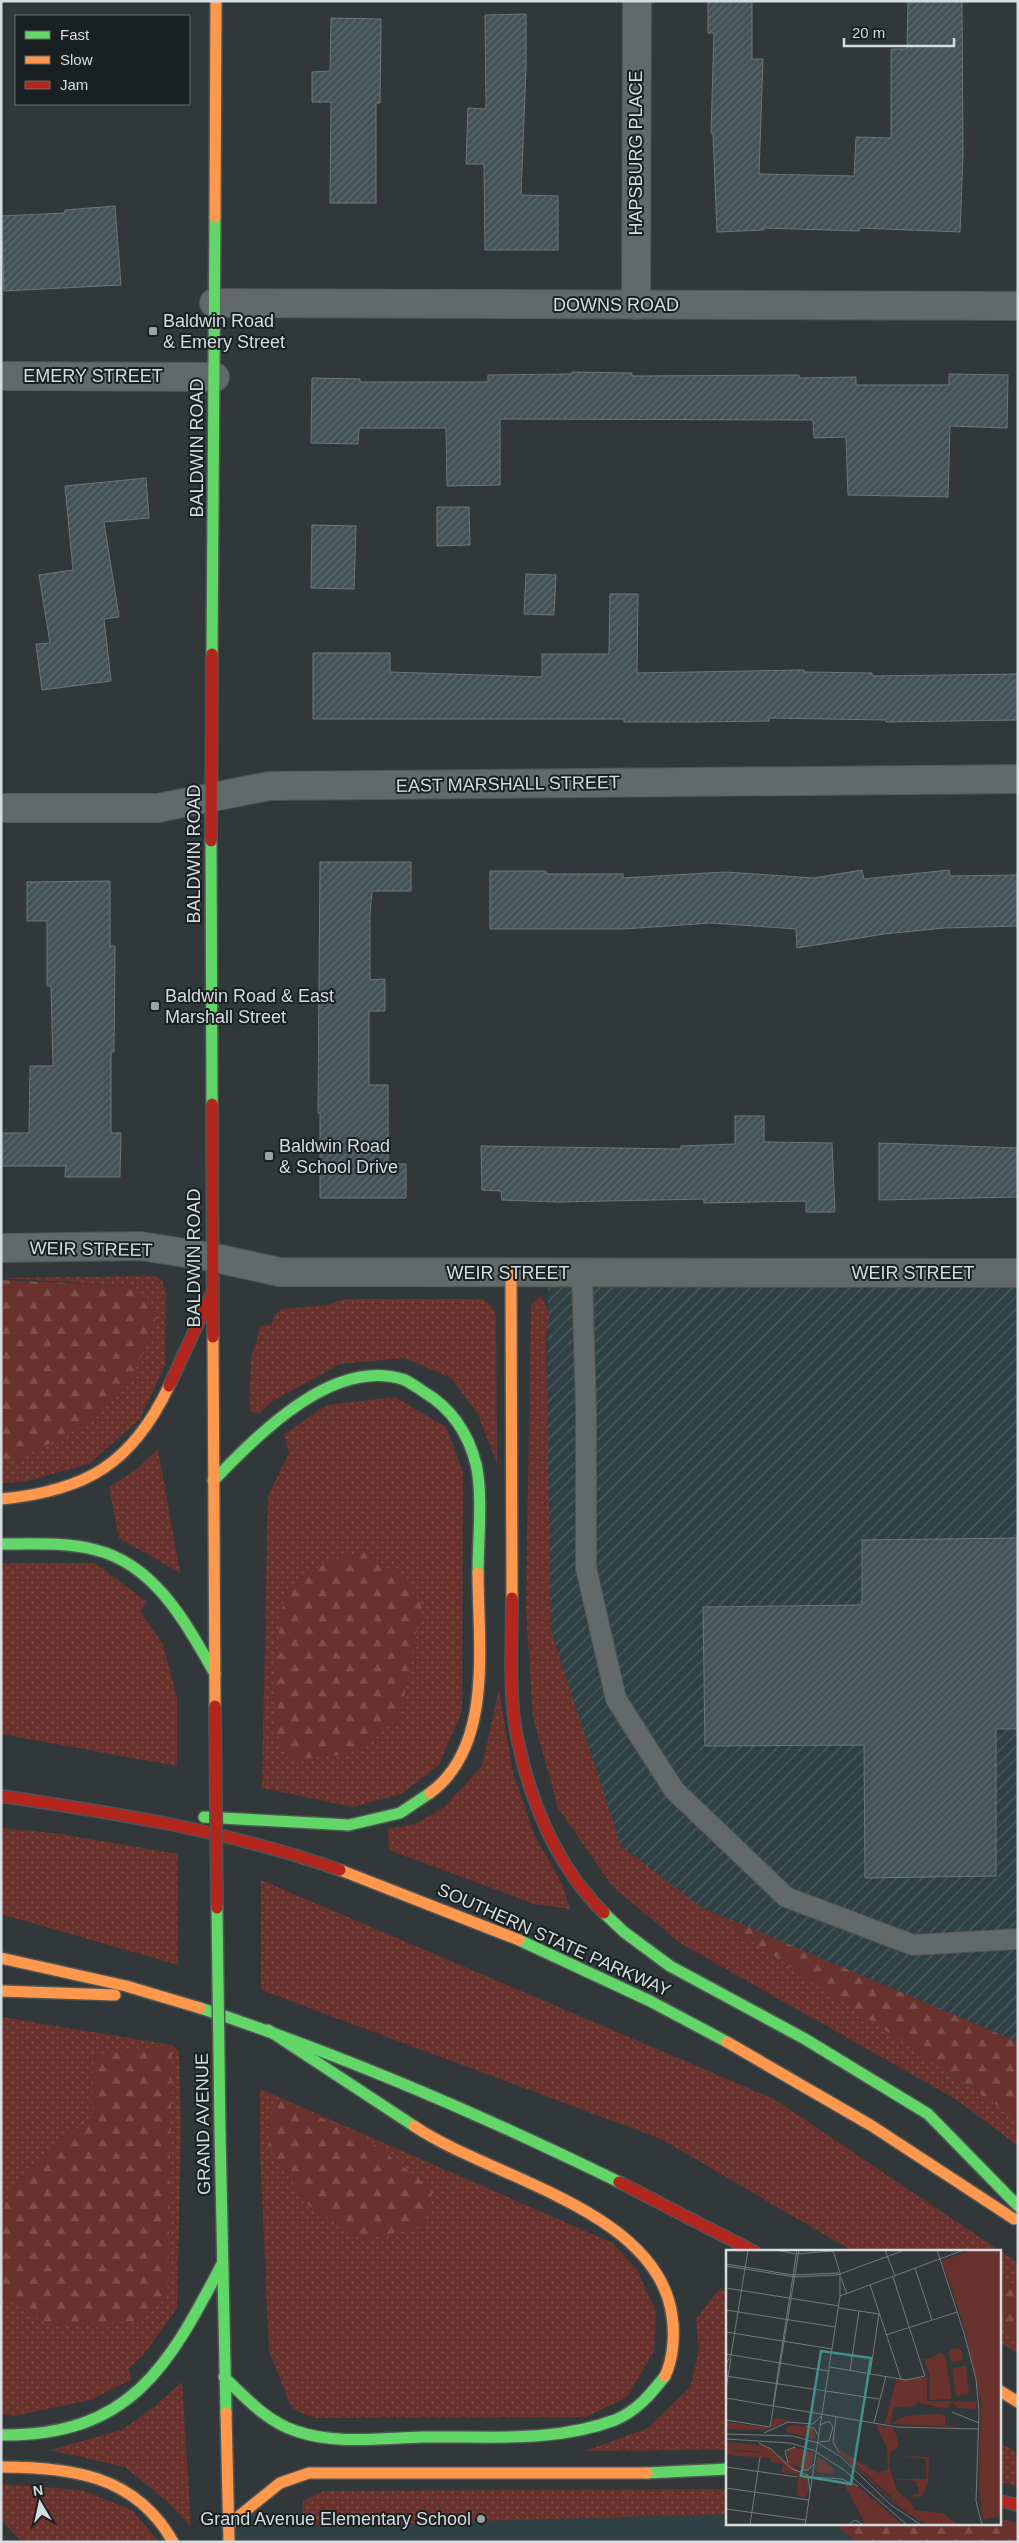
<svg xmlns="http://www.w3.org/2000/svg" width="1019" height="2543" viewBox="0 0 1019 2543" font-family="Helvetica,sans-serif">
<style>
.built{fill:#2f4145}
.industrial{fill:url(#industrial-furrows)}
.grass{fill:url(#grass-dots)}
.forest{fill:url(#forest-firs)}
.building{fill:url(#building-hatch);stroke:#707576}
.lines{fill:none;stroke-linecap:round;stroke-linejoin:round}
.lane-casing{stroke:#4f5556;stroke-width:22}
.street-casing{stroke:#4f5556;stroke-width:30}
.fast-casing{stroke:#4f5556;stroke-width:14}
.slow-casing{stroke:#4f5556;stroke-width:14}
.jam-casing{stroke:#4f5556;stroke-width:14}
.lane{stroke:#636869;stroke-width:20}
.street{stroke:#636869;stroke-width:28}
.fast{stroke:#63d668;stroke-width:11}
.slow{stroke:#ff974d;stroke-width:11}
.jam{stroke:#b3261e;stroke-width:11}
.fast-bridge-casing{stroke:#4f5556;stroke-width:14;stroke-linecap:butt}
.jam-bridge-casing{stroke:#4f5556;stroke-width:14;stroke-linecap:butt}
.fast-bridge{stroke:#63d668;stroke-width:11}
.jam-bridge{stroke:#b3261e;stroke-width:11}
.poi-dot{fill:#9da3a5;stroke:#1a2021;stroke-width:2}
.labels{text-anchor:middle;stroke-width:4;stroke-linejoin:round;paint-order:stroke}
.street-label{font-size:18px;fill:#d6dddf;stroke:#1a2021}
.poi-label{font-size:18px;fill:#d6dddf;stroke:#1a2021;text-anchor:start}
.inset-road{fill:none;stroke:#747a7c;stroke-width:1}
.view{fill:#41908a;fill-opacity:0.15;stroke:#41908a;stroke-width:2.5}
.inset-edge{fill:none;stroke:#d6dddf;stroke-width:2.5}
</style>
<defs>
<pattern id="industrial-furrows" width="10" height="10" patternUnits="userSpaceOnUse" patternTransform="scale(1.25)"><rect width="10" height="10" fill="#2f4145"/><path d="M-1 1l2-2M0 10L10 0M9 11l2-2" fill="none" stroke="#4c5c5f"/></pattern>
<pattern id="grass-dots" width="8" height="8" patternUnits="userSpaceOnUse" patternTransform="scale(1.25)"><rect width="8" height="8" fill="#6a322d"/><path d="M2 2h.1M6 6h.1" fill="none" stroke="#7f4f4b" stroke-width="1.8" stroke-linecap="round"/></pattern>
<pattern id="forest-firs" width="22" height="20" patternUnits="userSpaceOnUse" patternTransform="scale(1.25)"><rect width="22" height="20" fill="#6a322d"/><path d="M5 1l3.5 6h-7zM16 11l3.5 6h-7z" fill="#7f4f4b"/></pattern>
<pattern id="building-hatch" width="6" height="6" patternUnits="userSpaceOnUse" patternTransform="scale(1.25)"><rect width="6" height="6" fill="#425256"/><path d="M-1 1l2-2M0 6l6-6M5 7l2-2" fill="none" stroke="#5d6a6e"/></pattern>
</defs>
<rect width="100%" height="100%" fill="#32383a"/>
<path class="built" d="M 728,2506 L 728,2524 L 882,2524 L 894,2542 L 235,2542 L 234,2514 Z"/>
<path class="industrial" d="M 548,1263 L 1018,1263 L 1018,2126 L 620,1858 L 545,1638 Z"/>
<g class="grass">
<path d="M 154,1276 L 162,1280 L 166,1291 L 165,1365 L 140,1419 L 89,1464 L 23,1482 L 1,1483 L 1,1459 L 16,1461 L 133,1286 L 1,1278 Z"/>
<path d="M 541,1296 L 550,1314 L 546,1337 L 551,1631 L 621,1846 L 701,1907 L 1018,2119 L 1018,2146 L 957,2100 L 680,1943 L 612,1886 L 558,1808 L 533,1717 L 526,1610 L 531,1305 Z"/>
<path d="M 344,1299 L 483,1299 L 491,1306 L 496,1315 L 497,1464 L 478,1414 L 451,1378 L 405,1358 L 340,1364 L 271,1402 L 259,1414 L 249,1411 L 251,1358 L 261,1326 L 272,1325 L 274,1316 L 281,1309 L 328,1305 Z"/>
<path d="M 395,1397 L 446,1427 L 463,1472 L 462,1711 L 439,1765 L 401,1794 L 353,1807 L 262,1788 L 268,1496 L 289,1453 L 284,1434 L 327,1405 Z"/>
<path d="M 158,1449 L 180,1573 L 119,1538 L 109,1487 L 137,1469 Z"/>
<path d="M 1,1563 L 95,1563 L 147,1602 L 140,1611 L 163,1644 L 177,1698 L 177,1766 L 1,1734 Z"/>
<path d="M 499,1690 L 513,1773 L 534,1834 L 563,1886 L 570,1909 L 534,1904 L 389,1850 L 388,1829 L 415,1824 L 443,1808 L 482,1766 Z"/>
<path d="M 1,1828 L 54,1833 L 178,1854 L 178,1965 L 1,1914 Z"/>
<path d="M 261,1880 L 774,2099 L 1018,2263 L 1018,2354 L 1000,2342 L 1000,2252 L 854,2252 L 661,2139 L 261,1990 Z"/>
<path d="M 1,2017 L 172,2045 L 179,2051 L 181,2127 L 177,2308 L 145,2353 L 128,2369 L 132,2379 L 93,2399 L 15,2416 L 1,2414 Z"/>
<path d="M 260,2089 L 613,2243 L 637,2270 L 656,2312 L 654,2351 L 627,2397 L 586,2417 L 314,2418 L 292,2409 L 269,2351 L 260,2151 Z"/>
<path d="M 720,2288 L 728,2292 L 728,2450 L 585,2451 L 648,2428 L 690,2387 L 699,2350 L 696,2319 Z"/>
<path d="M 182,2382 L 191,2527 L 170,2504 L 125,2467 L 50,2450 L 122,2430 L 154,2407 Z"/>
<path d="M 1000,2443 L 1018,2453 L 1018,2487 L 1000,2482 Z"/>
<path d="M 1,2484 L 82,2490 L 132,2510 L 159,2542 L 22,2542 L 1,2520 Z"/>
<path d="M 728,2489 L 728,2514 L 302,2526 L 303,2501 L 324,2491 Z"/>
</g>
<g class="forest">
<path d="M 1,1280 L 133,1286 L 147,1297 L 156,1317 L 143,1353 L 125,1389 L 86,1424 L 16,1461 L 1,1459 Z"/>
<path d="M 365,1551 L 398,1576 L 422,1603 L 400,1718 L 350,1754 L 289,1760 L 274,1725 L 280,1619 L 287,1590 L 325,1563 Z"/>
<path d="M 701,1907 L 1018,2042 L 1018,2119 Z"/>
<path d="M 172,2045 L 168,2288 L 138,2322 L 48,2324 L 1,2295 C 1,2271 0,2246 1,2222 C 5,2177 59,2143 92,2118 L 93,2055 Z"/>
<path d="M 274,2097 L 366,2138 L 433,2190 L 423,2226 L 362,2240 L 309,2206 L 268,2147 Z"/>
<path d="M 1000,2275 L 1018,2287 L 1018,2340 L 1000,2329 Z"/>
<path d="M 1000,2519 L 1018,2523 L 1018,2542 L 856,2542 L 834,2524 L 1000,2524 Z"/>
</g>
<g class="building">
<path d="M 708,1 L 752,1 L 752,59 L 763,59 L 759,174 L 854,176 L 856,137 L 891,138 L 891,49 L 907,49 L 908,1 L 962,1 L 963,155 L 960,232 L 860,228 L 859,231 L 764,228 L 764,230 L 717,232 L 713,133 L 711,133 L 714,33 L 708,33 Z"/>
<path d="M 526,14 L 526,68 L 521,195 L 558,196 L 558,250 L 485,250 L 484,164 L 466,164 L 468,108 L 486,109 L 485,15 Z"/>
<path d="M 331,18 L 381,19 L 380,103 L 376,103 L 376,203 L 330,203 L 331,102 L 312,102 L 312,72 L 330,71 Z"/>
<path d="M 115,206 L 121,285 L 4,291 L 1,216 L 65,213 L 65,210 Z"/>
<path d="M 572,372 L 632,373 L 632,376 L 799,375 L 799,378 L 856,377 L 856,385 L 949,385 L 949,374 L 1008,375 L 1007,428 L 950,426 L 948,497 L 848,495 L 846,437 L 814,438 L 813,420 L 500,419 L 500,485 L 447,486 L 446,428 L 359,428 L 358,444 L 311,443 L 312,378 L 360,379 L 360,382 L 488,382 L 488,375 L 571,374 Z"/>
<path d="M 146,478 L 149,518 L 104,522 L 119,617 L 104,619 L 111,681 L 42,690 L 36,644 L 50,643 L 39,575 L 73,570 L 65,486 Z"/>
<path d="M 437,507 L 469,507 L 470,545 L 437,546 Z"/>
<path d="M 312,525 L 356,526 L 354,589 L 311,588 Z"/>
<path d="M 526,574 L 556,575 L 554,615 L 524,614 Z"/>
<path d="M 610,594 L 638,594 L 637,673 L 804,670 L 804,672 L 872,673 L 872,676 L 1018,674 L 1018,720 L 886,722 L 886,720 L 769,718 L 769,721 L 695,722 L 624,722 L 624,719 L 313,719 L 313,653 L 390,653 L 390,672 L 542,677 L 542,654 L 609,654 Z"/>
<path d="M 320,862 L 411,862 L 411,891 L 372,891 L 370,915 L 370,980 L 385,979 L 385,1011 L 369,1011 L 369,1085 L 388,1085 L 388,1164 L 406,1164 L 406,1198 L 320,1198 L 320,1113 L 318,1113 Z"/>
<path d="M 862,870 L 864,879 L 949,870 L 950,876 L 1018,875 L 1018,926 L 944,928 L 884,934 L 797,948 L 796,929 L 711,923 L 623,929 L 490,929 L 490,871 L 546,871 L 546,874 L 623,874 L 623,878 L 725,872 L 814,878 Z"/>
<path d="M 110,881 L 110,946 L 115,946 L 114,1052 L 111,1052 L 111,1133 L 121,1133 L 120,1177 L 65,1177 L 66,1166 L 1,1166 L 1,1133 L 29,1133 L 30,1066 L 53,1066 L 51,986 L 47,986 L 47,921 L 27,921 L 27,882 Z"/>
<path d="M 735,1116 L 764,1116 L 764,1142 L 832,1143 L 835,1212 L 806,1212 L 806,1201 L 704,1203 L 704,1199 L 557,1202 L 502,1200 L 501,1191 L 482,1190 L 481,1146 L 681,1149 L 681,1146 L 735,1144 Z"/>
<path d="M 879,1143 L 1018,1148 L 1018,1197 L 879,1200 Z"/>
<path d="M 1018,1538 L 1018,1729 L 996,1729 L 996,1876 L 865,1878 L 864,1745 L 705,1746 L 703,1607 L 862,1605 L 862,1540 Z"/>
</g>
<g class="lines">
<g class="lane-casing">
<path id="lane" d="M 582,1274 L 586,1411 L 586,1568 L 616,1699 L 674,1790 L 786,1897 L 913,1945 L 1018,1939"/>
</g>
<g class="street-casing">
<g id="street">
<path d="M 214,303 L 1018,306"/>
<path d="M 636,305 L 637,1"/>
<path d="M 1,376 L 215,377"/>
<path d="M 1,808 L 158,808 L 269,786 L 1018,779"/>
<path d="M 1,1248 L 140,1246 L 211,1257 L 279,1272 L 1018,1273"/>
</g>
</g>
<g class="fast-casing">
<g id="fast">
<path d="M 212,654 L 215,217"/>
<path d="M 211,841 L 212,1104"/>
<path d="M 213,1481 C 258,1435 333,1356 405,1380 C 411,1383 418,1388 424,1392 C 451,1408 468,1433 476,1464 C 483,1494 478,1541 478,1573"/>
<path d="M 1,1544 C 33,1544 65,1542 96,1550 C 156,1565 187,1625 215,1674"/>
<path d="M 204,1817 L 349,1825 L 400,1813 L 430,1793"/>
<path d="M 604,1913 L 624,1932 L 670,1966 L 805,2039 L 928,2114 L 1018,2206"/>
<path d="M 519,1940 L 650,2001 L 727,2042"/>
<path d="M 200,2008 C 344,2055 482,2115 619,2182"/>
<path d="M 268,2030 L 414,2126"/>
<path d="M 220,2132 L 226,2413"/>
<path d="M 224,2377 C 245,2397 267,2422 296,2431 C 336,2445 382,2438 424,2437 C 487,2436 554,2443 615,2420 C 637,2411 651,2394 665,2376"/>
<path d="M 1,2435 C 131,2436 168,2367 222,2264"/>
<path d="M 647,2473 L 728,2469"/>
</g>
</g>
<g class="slow-casing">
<g id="slow">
<path d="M 215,217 L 216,1"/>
<path d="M 511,1273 L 512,1598"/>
<path d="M 213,1337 L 215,1706"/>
<path d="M 1,1499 C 86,1491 132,1464 169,1386"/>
<path d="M 430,1793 C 494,1746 478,1644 478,1573"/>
<path d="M 340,1870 L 519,1940"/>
<path d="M 1,1958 L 126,1986 L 200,2008"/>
<path d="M 1,1991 L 115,1995"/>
<path d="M 727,2042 L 872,2126 L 1014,2219"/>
<path d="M 414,2126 C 491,2178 658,2210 672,2316 C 675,2334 673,2360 665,2376"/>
<path d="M 1000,2391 L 1018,2402"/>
<path d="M 226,2413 L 229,2542"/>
<path d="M 1,2467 C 70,2467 136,2475 173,2542"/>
<path d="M 228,2525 L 280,2483 L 309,2473 L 647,2473"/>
</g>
</g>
<g class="jam-casing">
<g id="jam">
<path d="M 211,841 L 212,654"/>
<path d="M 212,1104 L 213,1337"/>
<path d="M 169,1386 L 211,1295"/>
<path d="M 512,1598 C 512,1645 508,1696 518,1742 C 531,1804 558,1868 604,1913"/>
<path d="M 1,1796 C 116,1813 230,1831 340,1870"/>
<path d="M 619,2182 L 755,2252"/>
<path d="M 1000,2501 L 1018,2505"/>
</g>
</g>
<use href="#lane" class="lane"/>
<use href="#street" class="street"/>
<use href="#fast" class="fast"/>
<use href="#slow" class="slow"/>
<use href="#jam" class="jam"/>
<g class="fast-bridge-casing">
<path id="fast-bridge" d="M 217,1908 L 220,2132"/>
</g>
<g class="jam-bridge-casing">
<path id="jam-bridge" d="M 215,1706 L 217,1908"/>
</g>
<use href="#fast-bridge" class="fast-bridge"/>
<use href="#jam-bridge" class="jam-bridge"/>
</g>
<g class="poi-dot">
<rect x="148" y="326" width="10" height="10" rx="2.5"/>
<rect x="150" y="1001" width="10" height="10" rx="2.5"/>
<rect x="264" y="1151" width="10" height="10" rx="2.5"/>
<circle cx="481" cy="2519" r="5"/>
</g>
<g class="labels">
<g class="street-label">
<text transform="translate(636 153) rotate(-90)" y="6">HAPSBURG PLACE</text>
<text x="616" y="311">DOWNS ROAD</text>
<text x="93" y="382">EMERY STREET</text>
<text transform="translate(197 448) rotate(-90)" y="6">BALDWIN ROAD</text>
<text transform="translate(508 784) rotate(-1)" y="6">EAST MARSHALL STREET</text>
<text transform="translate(194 854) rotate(-90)" y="6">BALDWIN ROAD</text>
<text transform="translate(91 1249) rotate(1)" y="6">WEIR STREET</text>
<text transform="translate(194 1258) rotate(-90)" y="6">BALDWIN ROAD</text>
<text x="508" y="1279">WEIR STREET</text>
<text x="913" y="1279">WEIR STREET</text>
<text transform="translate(554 1940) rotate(24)" y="6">SOUTHERN STATE PARKWAY</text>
<text transform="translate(203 2124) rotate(-91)" y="6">GRAND AVENUE</text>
</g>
<g class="poi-label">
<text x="163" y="327">Baldwin Road<tspan x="163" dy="21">&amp; Emery Street</tspan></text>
<text x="165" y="1002">Baldwin Road &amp; East<tspan x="165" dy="21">Marshall Street</tspan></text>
<text x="279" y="1152">Baldwin Road<tspan x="279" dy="21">&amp; School Drive</tspan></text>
<text x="471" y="2525" text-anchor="end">Grand Avenue Elementary School</text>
</g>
</g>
<g transform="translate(726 2250)">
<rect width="275" height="275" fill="#32383a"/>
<path d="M 201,127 L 201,151 L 250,152 L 251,164 L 249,159 L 233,158 L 225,153 L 222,158 L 212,157 L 191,152 L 189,156 L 168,157 L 164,174 L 159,174 L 170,130 ZM 214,164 L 219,166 L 219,175 L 233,177 L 165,174 L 180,166 ZM 63,175 L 87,178 L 90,189 L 61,182 L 60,179 ZM 150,175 L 168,178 L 173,196 L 164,203 L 161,229 L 151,223 L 162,220 L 161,198 ZM 109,185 L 111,197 L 162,247 L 205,275 L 193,271 L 163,249 L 113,202 L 108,189 ZM 0,192 L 40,196 L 83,228 L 81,247 L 74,224 L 63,222 L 57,213 L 31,201 L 6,200 L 7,196 ZM 68,197 L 88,203 L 85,216 L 81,220 L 63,213 L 61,201 ZM 91,206 L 108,218 L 107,224 L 90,222 ZM 177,206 L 203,207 L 202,234 L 196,246 L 182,247 L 193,243 L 190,231 L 169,229 L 200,229 L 200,209 Z" fill="#6a322d"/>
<path d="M 48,168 L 63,170 L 40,180 L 0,179 L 0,172 L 44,178 ZM 0,193 L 8,196 L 6,201 L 48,204 L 63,222 L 74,224 L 80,247 L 71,246 L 72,225 L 56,222 L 57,214 L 45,212 L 45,208 L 0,205 ZM 114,200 L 161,229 L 162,212 L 171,241 L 185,252 L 188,260 L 217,263 L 232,275 L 205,275 L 182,262 ZM 117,232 L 126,233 L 136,240 L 177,275 L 140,275 Z" fill="#6a322d"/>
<path d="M 245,0 L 275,0 L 275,266 L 257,270 L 253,240 L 255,152 L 239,79 L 216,11 Z" fill="#6a322d"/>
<path d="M223 105a7 7 0 1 1 14 0a7 7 0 1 1-14 0ZM 215,103 L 219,106 L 226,149 L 204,150 L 204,125 L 198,110 ZM 240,116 L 243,144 L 230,146 L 226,118 Z" fill="#6a322d"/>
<path class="inset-road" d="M 50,0 L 70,4 L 107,1M 159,0 L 169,26M 211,0 L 238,83 L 250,129 L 253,161 L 250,251 L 256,275M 0,14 L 67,25 L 113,23M 0,16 L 69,27 L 111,25 L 179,0M 189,18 L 206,70M 115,28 L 121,44M 144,35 L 175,129M 0,38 L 113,56M 114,46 L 238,0M 113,58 L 153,64 L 144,124M 0,60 L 109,77M 0,82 L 106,99M 160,85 L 231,62M 0,104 L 102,121M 0,114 L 5,105 L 22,0M 104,117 L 180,130 L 199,126 L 167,27M 124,121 L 133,61M 0,126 L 153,149M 0,139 L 5,108M 0,148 L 171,177 L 252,179M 47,155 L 71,0M 226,162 L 253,173M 110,167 L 107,192 L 113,203M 0,170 L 44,177 L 73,0M 148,173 L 160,126M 80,176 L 88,178 L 92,185M 38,183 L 62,172 L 87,174 L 95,166M 0,184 L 67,186 L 92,193 L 115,207 L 165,255 L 195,275M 0,189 L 64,193 L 87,200 L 118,220 L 181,275M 93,192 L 103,191 L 107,177 L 103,171 L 94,175M 33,193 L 45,199 L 66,219 L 82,225 L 84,242M 62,213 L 59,201 L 69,197M 0,217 L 71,227M 75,220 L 82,220 L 88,214M 86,227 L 116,229 L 132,236M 0,238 L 83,250M 0,259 L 80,270M 24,275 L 34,207M 79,275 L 114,46 L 114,23 L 107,0M 122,275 L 129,270 L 138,275"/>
<path class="view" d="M 95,101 L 145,108 L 125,234 L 75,226 Z"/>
<rect width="275" height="275" class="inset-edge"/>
</g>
<rect width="1019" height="2543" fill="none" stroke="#d6dddf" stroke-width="5"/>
<rect x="15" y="15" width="175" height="90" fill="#1a2021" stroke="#656c6d"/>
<rect x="25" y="31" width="25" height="8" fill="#63d668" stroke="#656c6d"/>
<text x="60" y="40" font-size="15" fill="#d6dddf">Fast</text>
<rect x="25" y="56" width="25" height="8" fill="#ff974d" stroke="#656c6d"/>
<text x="60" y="65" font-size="15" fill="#d6dddf">Slow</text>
<rect x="25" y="81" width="25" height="8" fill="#b3261e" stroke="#656c6d"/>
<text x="60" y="90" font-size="15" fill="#d6dddf">Jam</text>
<g transform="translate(40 2503) rotate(351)" stroke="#1a2021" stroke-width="4" paint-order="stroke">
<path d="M0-4L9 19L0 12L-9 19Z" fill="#d6dddf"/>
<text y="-8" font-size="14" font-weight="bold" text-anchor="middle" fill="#d6dddf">N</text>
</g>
<path d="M844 38v8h110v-8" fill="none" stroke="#d6dddf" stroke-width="2.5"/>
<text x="852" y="38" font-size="15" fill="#d6dddf" stroke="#1a2021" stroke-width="4" paint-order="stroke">20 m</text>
</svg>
